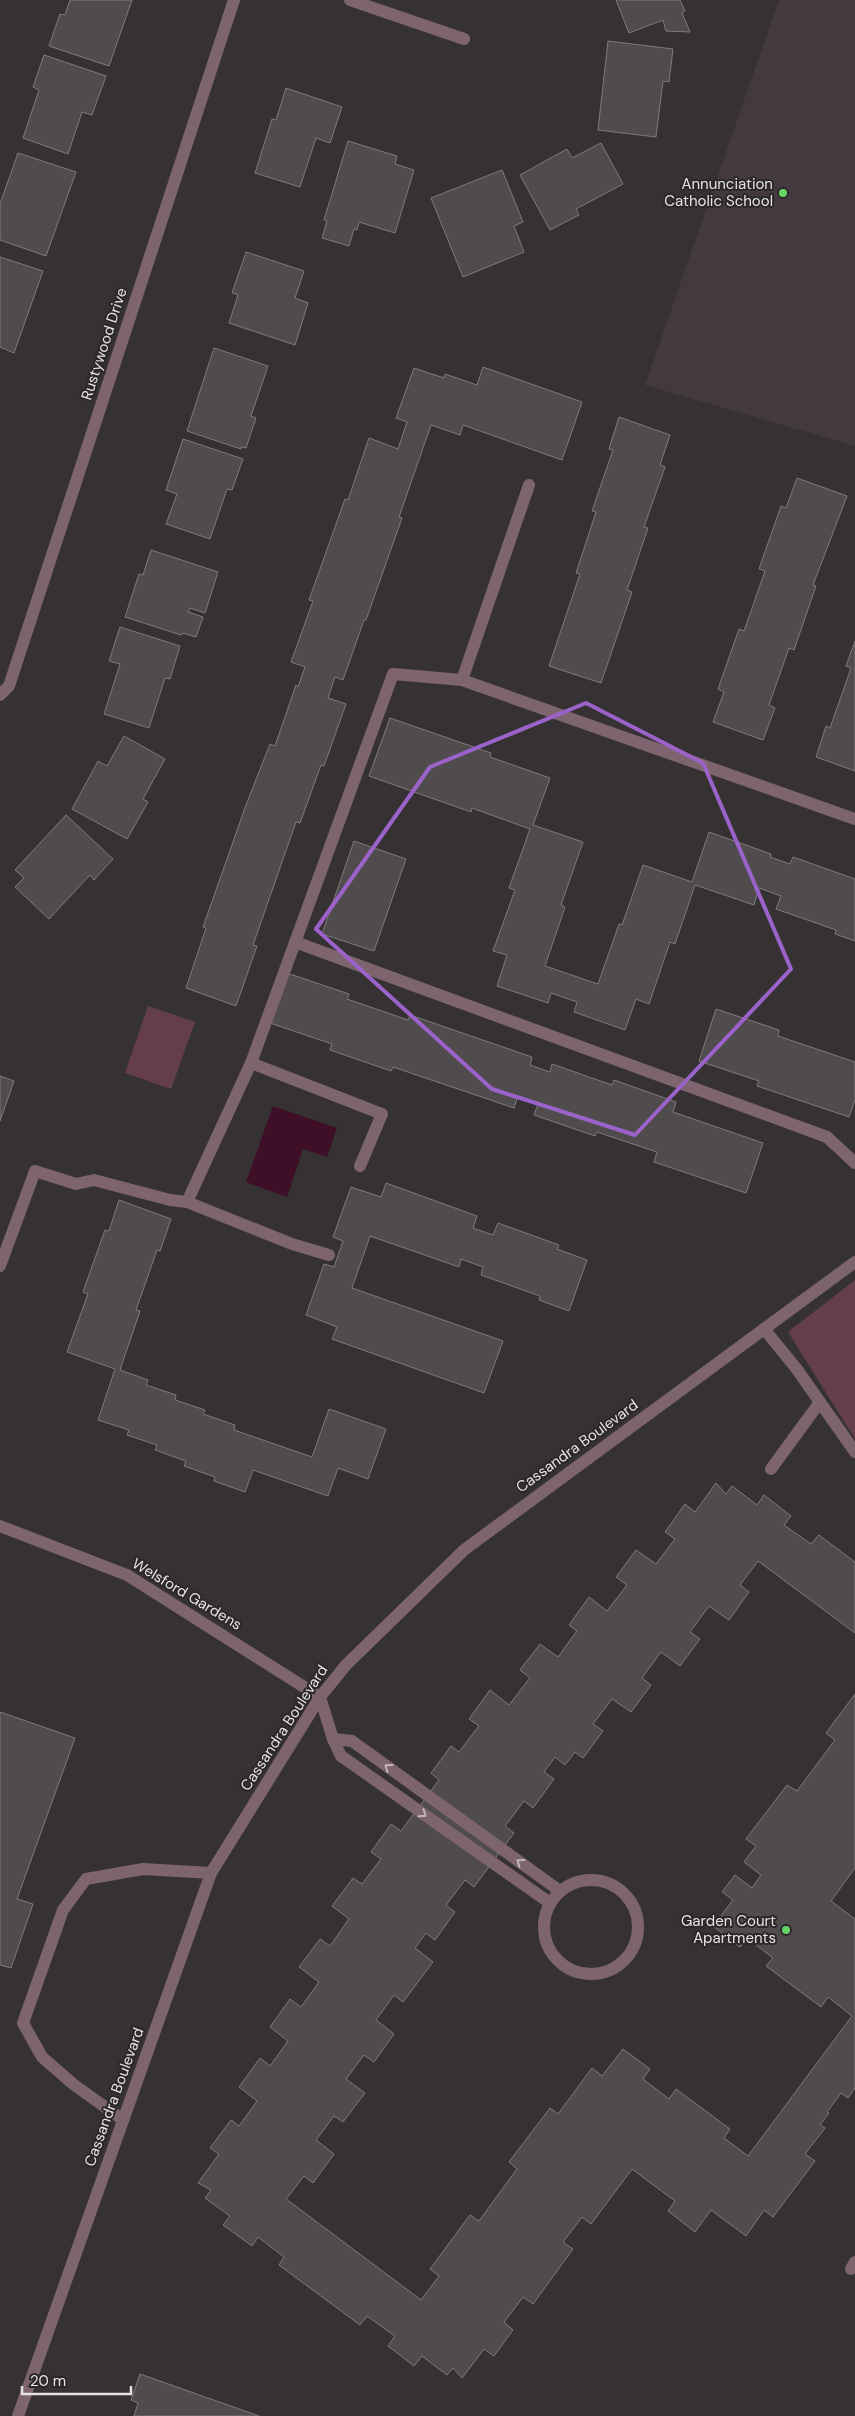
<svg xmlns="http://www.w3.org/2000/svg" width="855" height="2416" viewBox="0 0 855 2416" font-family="'DM Sans',sans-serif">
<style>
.built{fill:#44393e}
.green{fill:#653e4e}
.water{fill:#3f0f27}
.building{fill:#504b4d;stroke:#7f7a7c}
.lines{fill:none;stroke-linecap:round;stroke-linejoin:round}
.service{stroke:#7d646e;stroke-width:12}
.minor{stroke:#7d646e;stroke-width:12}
.tertiary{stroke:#7d646e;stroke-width:12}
.oneway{stroke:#c1b7bb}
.marked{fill:none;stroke:#9b63ca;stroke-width:4;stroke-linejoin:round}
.poi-dot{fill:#68d465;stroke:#2c282a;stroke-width:2}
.labels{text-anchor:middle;stroke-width:4;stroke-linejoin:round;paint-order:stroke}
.poi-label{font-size:15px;fill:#e6e3e4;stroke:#2c282a;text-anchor:end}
.street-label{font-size:15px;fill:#e6e3e4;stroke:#2c282a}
</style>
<rect width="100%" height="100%" fill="#363234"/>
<path class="built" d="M 779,0 L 855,0 L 855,446 L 645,385 Z"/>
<g class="green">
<path d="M 148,1006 L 195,1022 L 171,1089 L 125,1073 Z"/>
<path d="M 855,1280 L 855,1439 L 788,1332 Z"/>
</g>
<path class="water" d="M 273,1106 L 337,1128 L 327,1157 L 303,1149 L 287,1197 L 246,1182 Z"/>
<g class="building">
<path d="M 70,0 L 132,0 L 109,66 L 49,46 L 60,14 L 65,15 Z"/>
<path d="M 616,0 L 680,0 L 685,11 L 682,13 L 690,32 L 666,31 L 663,20 L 629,33 Z"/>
<path d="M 608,41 L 673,49 L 669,82 L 663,81 L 656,137 L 598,130 Z"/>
<path d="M 44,55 L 106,76 L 92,115 L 82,112 L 68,154 L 23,138 L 39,90 L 33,87 Z"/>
<path d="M 286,88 L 342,107 L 330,143 L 316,138 L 300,187 L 255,173 L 272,119 L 276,120 Z"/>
<path d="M 348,141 L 397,156 L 395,164 L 414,170 L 395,233 L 359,222 L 357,230 L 354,229 L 349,246 L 322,238 L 327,221 L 324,220 Z"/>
<path d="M 601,143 L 623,184 L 576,209 L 579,215 L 550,230 L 520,175 L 567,149 L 572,158 Z"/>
<path d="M 18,153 L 76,172 L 46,256 L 0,240 L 0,204 Z"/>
<path d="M 502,170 L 523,222 L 514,226 L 524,252 L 463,277 L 431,198 Z"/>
<path d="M 246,252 L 304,271 L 295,298 L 308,303 L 295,345 L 229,323 L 238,295 L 232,293 Z"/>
<path d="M 0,257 L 43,271 L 14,353 L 0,347 Z"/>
<path d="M 214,348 L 268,366 L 251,416 L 256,418 L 246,448 L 241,447 L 241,449 L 187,431 Z"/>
<path d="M 483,367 L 582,402 L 562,460 L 463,425 L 460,435 L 431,425 L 399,517 L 402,518 L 366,620 L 364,620 L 343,680 L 335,677 L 328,698 L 346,704 L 324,766 L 321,765 L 300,823 L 296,822 L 253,945 L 257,946 L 236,1006 L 186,988 L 206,928 L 203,927 L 246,805 L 270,744 L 275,746 L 296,685 L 298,687 L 305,667 L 291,662 L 313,601 L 309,600 L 345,499 L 348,500 L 369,438 L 398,449 L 407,422 L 396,418 L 414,368 L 444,378 L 445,374 L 477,385 Z"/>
<path d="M 619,417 L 670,435 L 660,465 L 665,467 L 644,527 L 648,528 L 627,590 L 632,592 L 601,683 L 549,666 L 580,574 L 576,573 L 596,512 L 592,511 L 613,450 L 609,449 Z"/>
<path d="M 183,439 L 243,459 L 232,490 L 227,489 L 210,539 L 166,524 L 177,494 L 166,490 Z"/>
<path d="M 797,478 L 847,496 L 813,585 L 816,586 L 794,650 L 789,648 L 769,705 L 775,708 L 763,740 L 713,722 L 724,692 L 718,689 L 739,629 L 744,631 L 765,571 L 759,569 L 781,506 L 786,508 Z"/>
<path d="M 151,550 L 218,572 L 205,613 L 190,608 L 188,612 L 203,617 L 196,637 L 182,633 L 181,635 L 125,617 L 139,574 L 143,575 Z"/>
<path d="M 120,627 L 180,646 L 170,679 L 165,678 L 149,728 L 104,714 L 120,664 L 109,661 Z"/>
<path d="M 855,641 L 855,771 L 816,757 L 826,726 L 830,728 L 851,668 L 846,666 Z"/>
<path d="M 390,718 L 491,753 L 490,757 L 550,778 L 533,825 L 583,842 L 561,905 L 565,907 L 545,966 L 598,984 L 619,924 L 622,925 L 643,865 L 692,882 L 709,832 L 771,854 L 770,857 L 790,864 L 793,857 L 855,879 L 855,941 L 835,934 L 836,930 L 776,909 L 781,896 L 759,888 L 754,905 L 695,885 L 675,944 L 670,942 L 649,1004 L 636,999 L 625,1030 L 574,1012 L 577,1002 L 551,993 L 548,1003 L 497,986 L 507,955 L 493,951 L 515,890 L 509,888 L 530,829 L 472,808 L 471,812 L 369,776 Z"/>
<path d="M 124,736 L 165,759 L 143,799 L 148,802 L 127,839 L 72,809 L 98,761 L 107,766 Z"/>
<path d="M 66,815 L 113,859 L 94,880 L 90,875 L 49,919 L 15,887 L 24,878 L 15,870 Z"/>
<path d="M 354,841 L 406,859 L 374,951 L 322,934 Z"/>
<path d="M 287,973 L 349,994 L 347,999 L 408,1020 L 410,1015 L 532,1057 L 530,1065 L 550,1072 L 552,1064 L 612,1085 L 614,1080 L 676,1102 L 673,1112 L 763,1143 L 746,1193 L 654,1162 L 657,1152 L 597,1132 L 595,1136 L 534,1115 L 538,1104 L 518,1096 L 514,1108 L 393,1067 L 391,1071 L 330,1050 L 332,1044 L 270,1023 Z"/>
<path d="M 716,1009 L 779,1030 L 778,1036 L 855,1062 L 855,1100 L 849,1117 L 757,1086 L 759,1081 L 699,1061 Z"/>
<path d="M 0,1076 L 14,1081 L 0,1121 Z"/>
<path d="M 386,1183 L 477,1216 L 473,1228 L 493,1235 L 498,1223 L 559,1245 L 557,1249 L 587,1260 L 569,1311 L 539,1300 L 540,1296 L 481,1275 L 483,1267 L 461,1259 L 459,1267 L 370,1236 L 352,1288 L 503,1341 L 484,1393 L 332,1339 L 337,1327 L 306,1315 L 324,1264 L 334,1267 L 343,1241 L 333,1237 L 351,1187 L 381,1197 Z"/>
<path d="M 119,1200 L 171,1219 L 160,1251 L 157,1250 L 136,1310 L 140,1311 L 120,1370 L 148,1380 L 146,1385 L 176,1395 L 175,1400 L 205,1410 L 203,1414 L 235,1425 L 234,1430 L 312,1457 L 329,1409 L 386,1429 L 368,1479 L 338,1468 L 328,1496 L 253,1470 L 245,1492 L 214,1481 L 215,1477 L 184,1466 L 186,1461 L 155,1450 L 157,1445 L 127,1435 L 129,1430 L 98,1420 L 115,1369 L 67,1352 L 88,1294 L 83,1292 L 105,1230 L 109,1231 Z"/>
<path d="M 716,1483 L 726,1494 L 732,1486 L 757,1505 L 764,1495 L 791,1516 L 784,1525 L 811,1544 L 819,1535 L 855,1562 L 855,1633 L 758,1561 L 740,1585 L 749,1592 L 729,1620 L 709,1606 L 690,1632 L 700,1639 L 680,1666 L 661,1652 L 642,1678 L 651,1685 L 631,1712 L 612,1699 L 593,1724 L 603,1731 L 583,1758 L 575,1752 L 565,1765 L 555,1757 L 544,1772 L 554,1779 L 533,1808 L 524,1801 L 505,1826 L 514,1833 L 474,1887 L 465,1880 L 446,1905 L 455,1912 L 435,1940 L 426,1933 L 415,1948 L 433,1962 L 403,2002 L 394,1995 L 376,2020 L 394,2034 L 374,2062 L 364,2055 L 346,2079 L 365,2093 L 343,2122 L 334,2116 L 316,2140 L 334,2154 L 313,2183 L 304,2176 L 286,2199 L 421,2300 L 439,2276 L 430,2269 L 470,2215 L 479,2221 L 517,2169 L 509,2162 L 550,2108 L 558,2114 L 592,2068 L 602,2076 L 623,2049 L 650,2069 L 643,2079 L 669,2099 L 676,2089 L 730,2129 L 724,2138 L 748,2156 L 852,2016 L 828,1997 L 821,2007 L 766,1966 L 773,1958 L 747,1938 L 740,1947 L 713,1926 L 733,1900 L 722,1892 L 735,1875 L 752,1888 L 761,1875 L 744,1862 L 756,1846 L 746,1839 L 787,1785 L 797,1791 L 835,1740 L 826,1733 L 855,1694 L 855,1868 L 831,1901 L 855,1919 L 855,2088 L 848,2098 L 841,2093 L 827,2112 L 829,2113 L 820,2125 L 825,2128 L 805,2154 L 815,2161 L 773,2217 L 764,2210 L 746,2236 L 711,2210 L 695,2232 L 668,2211 L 675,2201 L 632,2169 L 591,2224 L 582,2217 L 563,2242 L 573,2249 L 533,2304 L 523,2297 L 504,2322 L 513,2330 L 494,2356 L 484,2349 L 462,2378 L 453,2368 L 447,2375 L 422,2356 L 414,2366 L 388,2346 L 395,2336 L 367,2316 L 360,2325 L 279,2265 L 284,2257 L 258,2237 L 252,2246 L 223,2225 L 230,2216 L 205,2198 L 211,2190 L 198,2183 L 219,2154 L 210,2148 L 231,2120 L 239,2126 L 257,2101 L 239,2087 L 260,2058 L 270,2066 L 288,2041 L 270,2027 L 290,1999 L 301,2007 L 319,1982 L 299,1967 L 320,1939 L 330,1946 L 349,1919 L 332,1906 L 353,1878 L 362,1884 L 381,1859 L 371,1852 L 391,1824 L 401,1831 L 439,1780 L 431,1773 L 451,1746 L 459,1752 L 479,1726 L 469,1719 L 490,1690 L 509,1705 L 530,1678 L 520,1670 L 540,1644 L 558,1657 L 577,1631 L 569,1625 L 589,1597 L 607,1611 L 627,1585 L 616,1577 L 636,1550 L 656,1564 L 675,1539 L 665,1532 L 685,1504 L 695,1512 Z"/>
<path d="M 0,1712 L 75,1738 L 17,1899 L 33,1904 L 11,1968 L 0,1965 Z"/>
<path d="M 140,2374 L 259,2416 L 134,2416 L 138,2403 L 131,2400 Z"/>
</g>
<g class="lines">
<g class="service">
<path d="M 529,485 L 462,680 L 855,819"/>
<path d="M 295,942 L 827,1137 L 855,1163"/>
<path d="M 251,1063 L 187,1202 L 292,1244 L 329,1255"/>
<path d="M 360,1166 L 382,1114 L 251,1063 L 393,674 L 462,680"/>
<path d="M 0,1266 L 35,1171 L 76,1184 L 94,1180 L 170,1200 L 187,1202"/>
<path d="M 764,1329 L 796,1368 L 855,1452"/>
<path d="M 771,1469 L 820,1402"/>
<path d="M 320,1697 L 333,1739 L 341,1756 L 550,1903"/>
<path d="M 333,1739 L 352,1741 L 560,1891"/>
<circle cx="591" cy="1927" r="47"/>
<path d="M 123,2120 L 73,2084 L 42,2057 L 23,2023 L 63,1910 L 86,1879 L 143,1869 L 211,1873"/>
<path d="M 851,2269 L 855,2262"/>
</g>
<g class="minor">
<path d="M 350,0 L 464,39"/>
<path d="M 0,695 L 9,686 L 234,0"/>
<path d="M 0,1526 L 127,1575 L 320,1697"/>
</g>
<path class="tertiary" d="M 18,2416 L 211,1873 L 320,1697 L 346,1665 L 464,1550 L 855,1262"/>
</g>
<defs><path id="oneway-chevron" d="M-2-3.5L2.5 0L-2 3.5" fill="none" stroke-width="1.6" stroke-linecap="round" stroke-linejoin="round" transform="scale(1.25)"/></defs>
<g class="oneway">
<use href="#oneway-chevron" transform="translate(388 1767) rotate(-144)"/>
<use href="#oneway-chevron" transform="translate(423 1814) rotate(35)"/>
<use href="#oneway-chevron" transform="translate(520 1862) rotate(-144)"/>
</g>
<path class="marked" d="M 586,703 L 703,763 L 791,969 L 635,1135 L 492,1089 L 316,929 L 430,767 Z"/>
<g class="poi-dot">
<circle cx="783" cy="193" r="5"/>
<circle cx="786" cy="1930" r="5"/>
</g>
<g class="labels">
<g class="poi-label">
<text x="773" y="189">Annunciation<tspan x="773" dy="17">Catholic School</tspan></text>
<text x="776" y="1926">Garden Court<tspan x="776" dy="17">Apartments</tspan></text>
</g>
<g class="street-label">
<text transform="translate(104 344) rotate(-72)" y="5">Rustywood Drive</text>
<text transform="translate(577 1446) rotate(-36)" y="5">Cassandra Boulevard</text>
<text transform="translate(187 1594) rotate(31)" y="5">Welsford Gardens</text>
<text transform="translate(284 1728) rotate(-57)" y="5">Cassandra Boulevard</text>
<text transform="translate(114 2097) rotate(-70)" y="5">Cassandra Boulevard</text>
</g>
</g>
<path d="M22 2386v8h109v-8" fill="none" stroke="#e6e3e4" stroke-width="2.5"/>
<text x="30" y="2386" font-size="15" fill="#e6e3e4" stroke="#2c282a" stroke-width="4" paint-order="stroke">20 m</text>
</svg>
